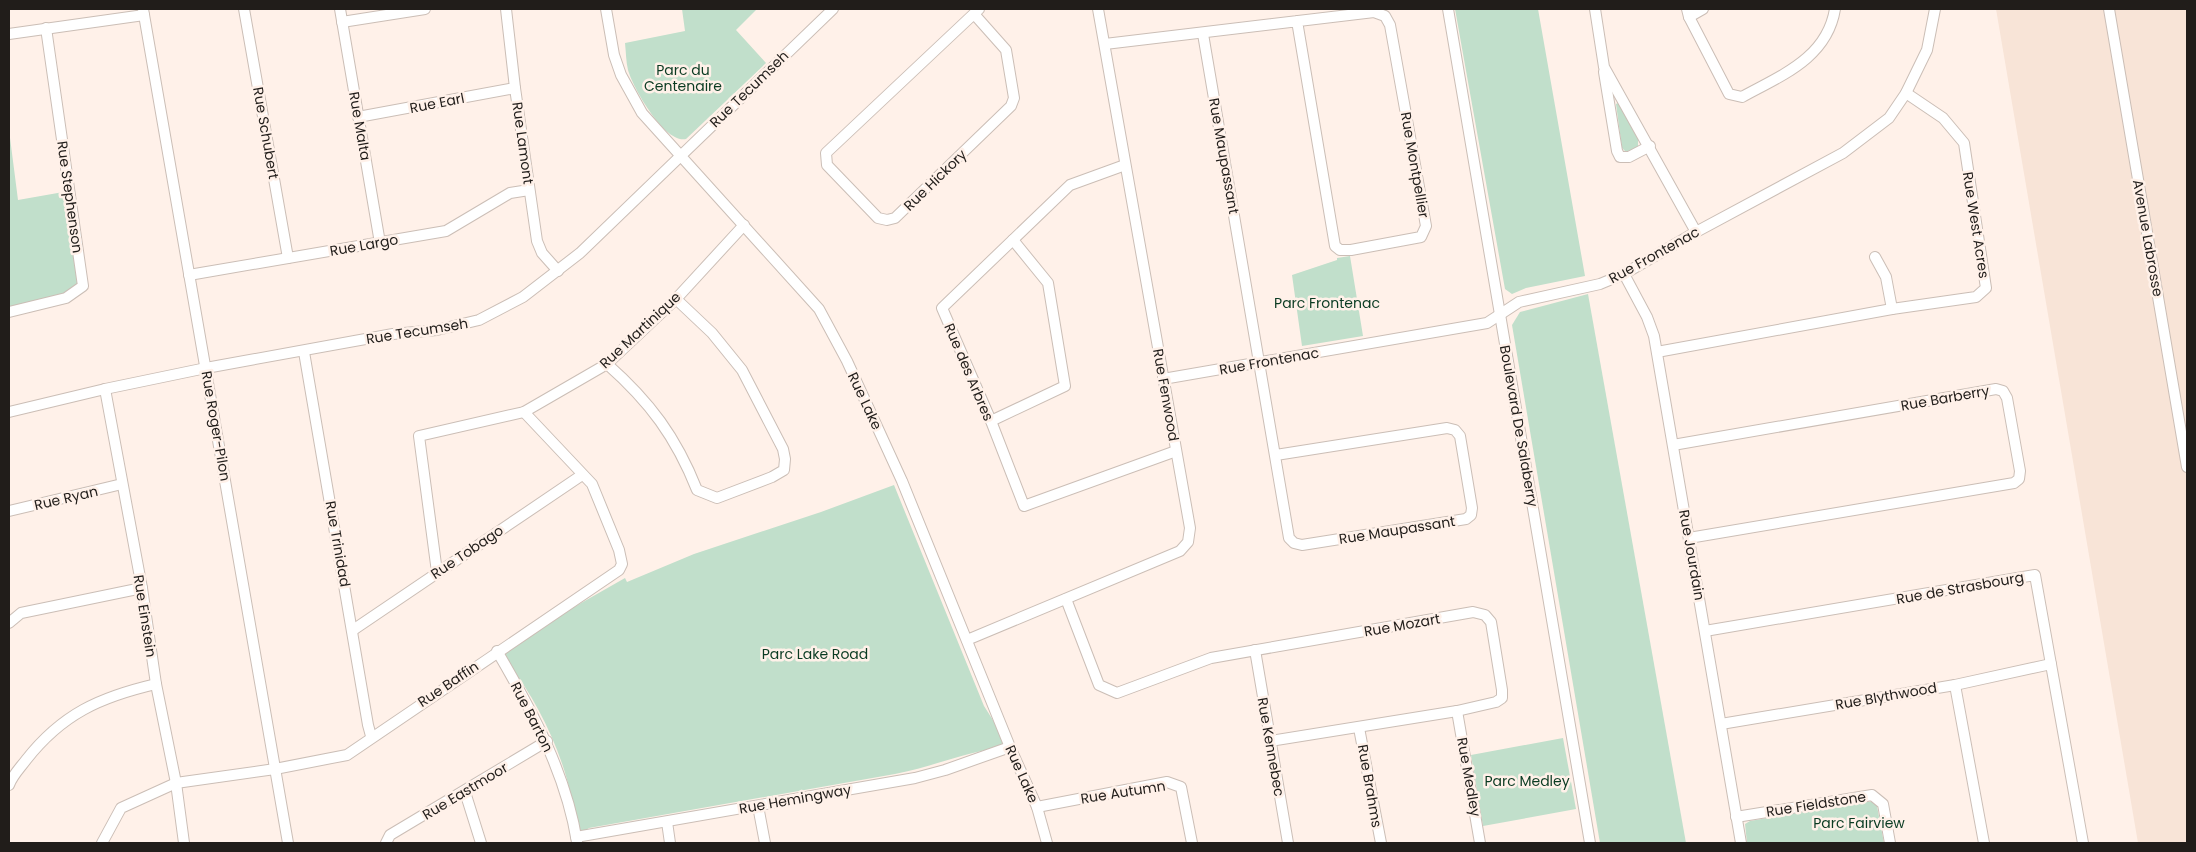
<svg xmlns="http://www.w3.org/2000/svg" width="2196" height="852" viewBox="0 0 2196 852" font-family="Poppins,sans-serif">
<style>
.built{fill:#f8e4d7}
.green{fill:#c1dfcb}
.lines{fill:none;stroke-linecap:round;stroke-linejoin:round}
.minor-casing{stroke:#cbbeb6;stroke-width:12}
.minor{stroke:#fff;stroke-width:10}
.labels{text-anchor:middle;stroke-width:5;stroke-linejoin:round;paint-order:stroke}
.park-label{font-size:14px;fill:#0a3b22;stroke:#fff1e9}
.street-label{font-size:14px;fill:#211d1a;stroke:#fff1e9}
</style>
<rect width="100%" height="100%" fill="#fff1e9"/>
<path class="built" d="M 1996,9 L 2187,9 L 2187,843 L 2138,843 Z"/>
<g class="green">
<path d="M 682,9 L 757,9 L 736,30 L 766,63 L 686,139 C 665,144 633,88 628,70 C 626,62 626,52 625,43 L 685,31 Z"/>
<path d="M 1455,9 L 1538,9 L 1585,276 L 1526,288 L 1512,294 L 1505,289 Z"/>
<path d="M 1618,103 L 1638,139 L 1638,147 L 1627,153 L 1622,148 L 1616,104 Z"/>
<path d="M 9,130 L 18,200 L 69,191 L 83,286 L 66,298 L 9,312 Z"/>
<path d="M 1350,256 L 1363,336 L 1302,346 L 1292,275 L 1337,260 L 1337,258 Z"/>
<path d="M 1588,294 L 1686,843 L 1600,843 L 1512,325 L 1520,312 Z"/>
<path d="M 894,485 L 984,706 L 1010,747 C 971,749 933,767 895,774 L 589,828 L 576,837 C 575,774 539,696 497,651 L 625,578 L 627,582 L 694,554 L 821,512 Z"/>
<path d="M 1563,738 L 1576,809 L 1483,826 L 1471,755 Z"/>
<path d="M 1865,801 L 1873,802 L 1877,806 L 1884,843 L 1747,843 L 1745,824 L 1750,821 Z"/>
</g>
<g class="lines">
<g class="minor-casing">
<g id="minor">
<path d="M 143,9 L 288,843"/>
<path d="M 244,9 L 288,258"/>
<path d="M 340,9 L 380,243"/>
<path d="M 506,9 L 515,88 L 537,241 L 542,253 L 558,271"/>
<path d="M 606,9 L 614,55 L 621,75 L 642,113 L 819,309 L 847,361 L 902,481 L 1010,747 L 1037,807 L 1047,843"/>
<path d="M 1448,9 L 1590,843"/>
<path d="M 1595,9 L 1604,67 L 1696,232"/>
<path d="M 1687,9 L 1689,17 L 1729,94 L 1742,97 C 1782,75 1827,58 1835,9"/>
<path d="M 2109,9 L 2187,467"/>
<path d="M 974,14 L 1006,50 L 1014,98 L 1011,106 L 895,218 L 887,220 L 878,218 L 827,165 L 826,153 L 979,9"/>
<path d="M 1689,17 L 1703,9"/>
<path d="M 342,22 L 425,9"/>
<path d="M 9,34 L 144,15"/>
<path d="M 1203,34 L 1289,538 L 1294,543 L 1302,545 L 1466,519 L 1471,515 L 1472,508 L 1460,436 L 1455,430 L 1447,428 L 1276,455"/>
<path d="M 1105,44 L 1374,12 L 1385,16 L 1390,25 L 1426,226 L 1421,237 L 1351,250 L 1340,250 L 1335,246 L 1297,21"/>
<path d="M 1604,72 L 1617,151 L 1620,157 L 1629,157 L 1650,146"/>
<path d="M 358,117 L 515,88"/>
<path d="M 1125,165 L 1070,185 L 942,308 L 991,421 L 1024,506 L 1176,451"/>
<path d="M 1875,257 L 1886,277 L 1892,309"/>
<path d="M 1624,274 L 1647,317 L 1654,336 L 1741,843"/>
<path d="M 189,275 L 446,231 L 510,193 L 529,190"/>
<path d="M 9,312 L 66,298 L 83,286 L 46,28"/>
<path d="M 304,352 L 368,725 L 371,736"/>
<path d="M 1657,352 L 1892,309 L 1976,297 L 1986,288 L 1964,143 L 1943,118 L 1906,93"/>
<path d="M 607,364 C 650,402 676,437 697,490 L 717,498 L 772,477 L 784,470 L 785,459 L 783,449 L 742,370 L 712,333 L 676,299"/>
<path d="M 1163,379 L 1487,323 L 1519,302 L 1600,284 L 1624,274 L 1696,232 L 1843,153 L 1889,118 L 1906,93 L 1927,50 L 1935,9"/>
<path d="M 105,389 L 142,588 L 156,684 L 176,783 L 184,843"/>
<path d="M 9,412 L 105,389 L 206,368 L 393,334 L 437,330 L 479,320 L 523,297 L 580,253 L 833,9"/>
<path d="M 991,421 L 1065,386 L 1048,283 L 1013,240"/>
<path d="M 1673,445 L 1996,389 L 2003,391 L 2007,398 L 2020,471 L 2019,479 L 2014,483 L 1689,538"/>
<path d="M 9,511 L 122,484"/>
<path d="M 437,572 L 419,436 L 524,412 L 607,364 L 676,299 L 744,225"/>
<path d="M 1066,599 L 1099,685 L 1117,693 L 1211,658 L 1473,612 L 1485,615 L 1491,622 L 1502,690 L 1502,698 L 1496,702 L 1457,711 L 1270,741"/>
<path d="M 9,623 L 21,613 L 142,588"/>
<path d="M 353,630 L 582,475"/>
<path d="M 1705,631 L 2035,575 L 2083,843"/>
<path d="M 967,640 L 1180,551 L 1188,542 L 1190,528 L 1098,9"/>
<path d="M 1255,650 L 1288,843"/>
<path d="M 497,651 C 532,711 566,773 577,842"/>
<path d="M 1955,685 L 1984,843"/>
<path d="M 1457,711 L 1480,843"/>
<path d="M 1721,724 L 1955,685 L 2051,664"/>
<path d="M 1359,728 L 1381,843"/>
<path d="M 9,785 C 12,776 20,768 26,760 C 62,714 100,697 156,684"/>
<path d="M 465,792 L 481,843"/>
<path d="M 758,806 L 765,843"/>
<path d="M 1037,807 L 1167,782 L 1181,787 L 1192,843"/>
<path d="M 1736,817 L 1872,795 L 1883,804 L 1890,843"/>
<path d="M 667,822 L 670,843"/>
<path d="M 576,837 L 915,778 L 945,770 L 1010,747"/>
<path d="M 102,843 L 121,808 L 176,783 L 275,769 L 347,755 L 619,570 L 622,564 L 619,550 L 592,484 L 524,412"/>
<path d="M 386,843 L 390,835 L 547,741"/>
</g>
</g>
<use href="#minor" class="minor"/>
</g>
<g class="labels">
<g class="park-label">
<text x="683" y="75">Parc du<tspan x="683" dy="16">Centenaire</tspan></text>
<text x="1327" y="308">Parc Frontenac</text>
<text x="815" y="659">Parc Lake Road</text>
<text x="1527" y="786">Parc Medley</text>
<text x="1859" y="828">Parc Fairview</text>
</g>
<g class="street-label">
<text transform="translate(749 89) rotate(-44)" y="5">Rue Tecumseh</text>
<text transform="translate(437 103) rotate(-11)" y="5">Rue Earl</text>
<text transform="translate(360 126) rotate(80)" y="5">Rue Malta</text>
<text transform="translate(266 133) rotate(80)" y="5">Rue Schubert</text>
<text transform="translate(523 143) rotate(82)" y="5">Rue Lamont</text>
<text transform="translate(1224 156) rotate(80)" y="5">Rue Maupassant</text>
<text transform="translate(1415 165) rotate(80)" y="5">Rue Montpellier</text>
<text transform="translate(935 180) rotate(-44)" y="5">Rue Hickory</text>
<text transform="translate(70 197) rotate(82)" y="5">Rue Stephenson</text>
<text transform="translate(1976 225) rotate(81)" y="5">Rue West Acres</text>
<text transform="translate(2148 238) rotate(80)" y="5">Avenue Labrosse</text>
<text transform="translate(364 245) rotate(-10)" y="5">Rue Largo</text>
<text transform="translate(1654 255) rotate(-29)" y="5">Rue Frontenac</text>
<text transform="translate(640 330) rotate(-43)" y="5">Rue Martinique</text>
<text transform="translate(417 331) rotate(-9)" y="5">Rue Tecumseh</text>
<text transform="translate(1269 361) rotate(-10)" y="5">Rue Frontenac</text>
<text transform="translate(969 372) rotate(67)" y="5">Rue des Arbres</text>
<text transform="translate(1166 395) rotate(80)" y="5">Rue Fenwood</text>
<text transform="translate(1945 398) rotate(-10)" y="5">Rue Barberry</text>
<text transform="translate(865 401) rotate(65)" y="5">Rue Lake</text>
<text transform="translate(216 426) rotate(80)" y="5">Rue Roger-Pilon</text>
<text transform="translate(1519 426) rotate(80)" y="5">Boulevard De Salaberry</text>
<text transform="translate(66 498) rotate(-13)" y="5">Rue Ryan</text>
<text transform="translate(1397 530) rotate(-9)" y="5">Rue Maupassant</text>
<text transform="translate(338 544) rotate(80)" y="5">Rue Trinidad</text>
<text transform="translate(467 552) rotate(-34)" y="5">Rue Tobago</text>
<text transform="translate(1692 555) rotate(80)" y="5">Rue Jourdain</text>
<text transform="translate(1960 588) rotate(-10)" y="5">Rue de Strasbourg</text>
<text transform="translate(145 616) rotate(81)" y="5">Rue Einstein</text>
<text transform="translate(1402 625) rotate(-10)" y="5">Rue Mozart</text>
<text transform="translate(448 684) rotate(-34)" y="5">Rue Baffin</text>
<text transform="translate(1886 696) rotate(-10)" y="5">Rue Blythwood</text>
<text transform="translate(532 717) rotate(63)" y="5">Rue Barton</text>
<text transform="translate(1271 747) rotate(80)" y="5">Rue Kennebec</text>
<text transform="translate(1022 774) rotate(66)" y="5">Rue Lake</text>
<text transform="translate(1469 777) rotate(80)" y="5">Rue Medley</text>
<text transform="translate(1370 786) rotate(80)" y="5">Rue Brahms</text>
<text transform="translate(465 791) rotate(-31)" y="5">Rue Eastmoor</text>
<text transform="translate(1123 792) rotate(-9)" y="5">Rue Autumn</text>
<text transform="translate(795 799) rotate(-10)" y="5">Rue Hemingway</text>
<text transform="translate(1816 804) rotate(-9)" y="5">Rue Fieldstone</text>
</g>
</g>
<rect width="2196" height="852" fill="none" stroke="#211d1a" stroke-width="20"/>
</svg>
